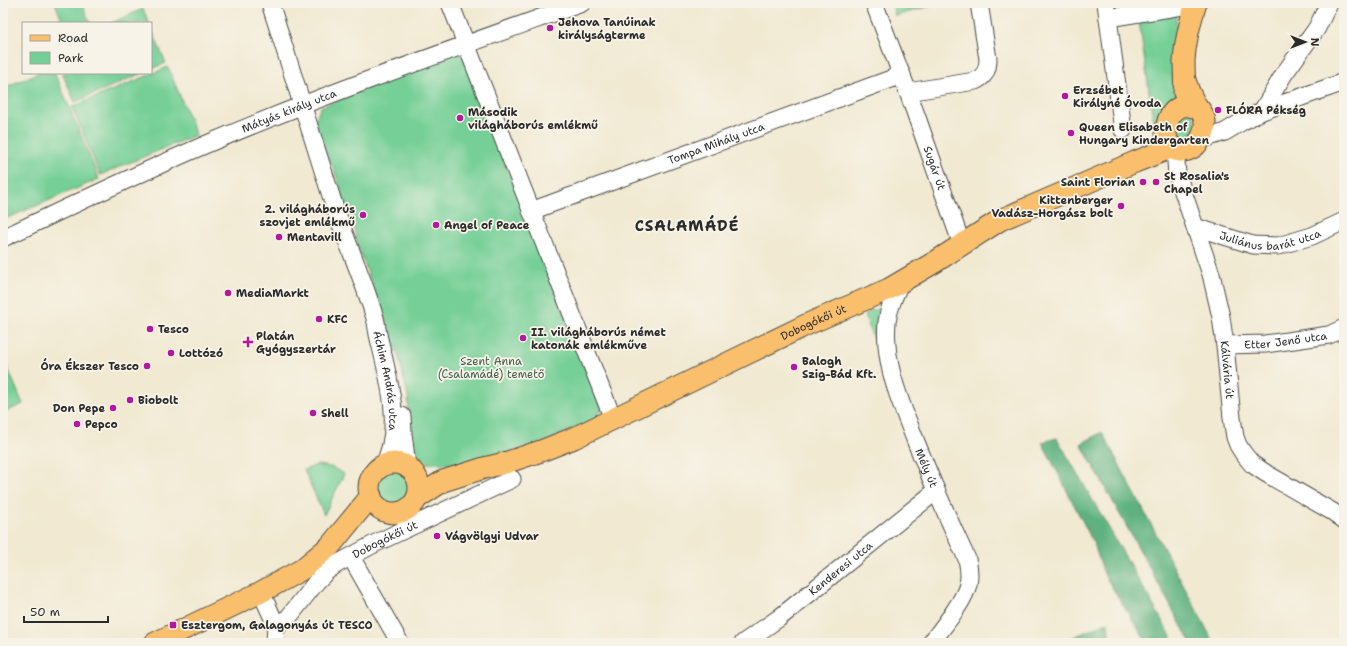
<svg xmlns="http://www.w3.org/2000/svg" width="1347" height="646" viewBox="0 0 1347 646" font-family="'Shantell Sans',sans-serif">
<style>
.green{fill:#74cf96;stroke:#507d60}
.forest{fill:#5fb27f;stroke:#456e55}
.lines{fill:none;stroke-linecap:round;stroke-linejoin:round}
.minor-casing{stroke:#494844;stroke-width:19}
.major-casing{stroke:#494844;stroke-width:23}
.minor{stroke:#fff;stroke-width:17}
.major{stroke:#f9bf6c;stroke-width:21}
.poi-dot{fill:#b5179e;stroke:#f7f3e8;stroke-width:1.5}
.labels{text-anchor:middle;stroke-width:3.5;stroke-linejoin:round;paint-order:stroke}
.poi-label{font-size:11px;font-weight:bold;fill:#2b2b2b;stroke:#f7f3e8;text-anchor:start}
.street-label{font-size:11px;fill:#2b2b2b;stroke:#f7f3e8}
.park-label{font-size:11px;fill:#415c4b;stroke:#f7f3e8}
.district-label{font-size:15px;font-weight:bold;letter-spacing:1px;fill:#2b2b2b;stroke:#f7f3e8}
</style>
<rect width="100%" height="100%" fill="#f7f3e8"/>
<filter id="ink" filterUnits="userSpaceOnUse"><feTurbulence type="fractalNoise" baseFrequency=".025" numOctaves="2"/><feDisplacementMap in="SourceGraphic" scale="8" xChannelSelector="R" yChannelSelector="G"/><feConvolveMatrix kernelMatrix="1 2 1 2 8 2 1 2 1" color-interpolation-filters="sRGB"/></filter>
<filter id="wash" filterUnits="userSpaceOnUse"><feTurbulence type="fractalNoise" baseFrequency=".012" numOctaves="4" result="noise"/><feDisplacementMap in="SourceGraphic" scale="16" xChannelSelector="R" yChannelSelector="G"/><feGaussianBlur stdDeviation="0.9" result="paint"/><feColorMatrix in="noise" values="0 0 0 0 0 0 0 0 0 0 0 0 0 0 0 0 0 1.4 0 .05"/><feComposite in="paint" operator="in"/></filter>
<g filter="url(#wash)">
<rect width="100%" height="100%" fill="#f1e9d2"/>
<g class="green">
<path d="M 55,3 L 82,3 L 90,23 L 63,23 Z"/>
<path d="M 892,3 L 930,3 L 931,6 L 895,16 Z"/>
<path d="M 143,9 L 149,23 L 111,23 Z"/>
<path d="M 1176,15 L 1180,98 L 1159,120 L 1155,133 L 1139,21 Z"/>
<path d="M 151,28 L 166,63 L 151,69 Z"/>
<path d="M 461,51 L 602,410 L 594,420 L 546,441 L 466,465 L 427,463 L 415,452 L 410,437 L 408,396 L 398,354 L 357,244 L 355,232 L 333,167 L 327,156 L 314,122 L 321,107 Z"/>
<path d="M 168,67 L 196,135 L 100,175 L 72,107 Z"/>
<path d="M 38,73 L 55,73 L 99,179 L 3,220 L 3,88 Z"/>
<path d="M 62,73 L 142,73 L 75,102 Z"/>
<path d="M 1190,109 L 1201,131 L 1178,146 L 1173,117 Z"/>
<path d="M 884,307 L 878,320 L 880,342 L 875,345 L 865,315 L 868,312 Z"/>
<path d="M 6,364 L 23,404 L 3,413 L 3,365 Z"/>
<path d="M 317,465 L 331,467 L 344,474 L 324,515 L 304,470 Z"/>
<circle cx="394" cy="488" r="20"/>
</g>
<g class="forest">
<path d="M 1102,432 L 1214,643 L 1191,643 L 1081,444 Z"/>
<path d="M 1057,438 L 1175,643 L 1147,643 L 1105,576 L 1093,542 L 1042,442 Z"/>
<path d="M 1108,622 L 1110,643 L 1060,643 Z"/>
</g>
</g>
<g filter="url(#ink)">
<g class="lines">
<g class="minor-casing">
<g id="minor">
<path id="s1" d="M 270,3 C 291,68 311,133 332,199 C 345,239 363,278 375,318 C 377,325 377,332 379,339 C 388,376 404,429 383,466"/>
<path d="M 450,3 L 613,419"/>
<path id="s2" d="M 874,3 L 908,92 L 962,245"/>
<path d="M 1106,3 L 1123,130"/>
<path d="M 1108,18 L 1195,4"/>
<path d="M 908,92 L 975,81 C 985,77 988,69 988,59 L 979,3"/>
<path d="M 1262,111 L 1284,74 L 1317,28 L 1329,3"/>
<path d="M 1200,140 L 1225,132 L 1243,121 L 1262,111 L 1344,82"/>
<path id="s3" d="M 1175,149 L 1177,174 L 1211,274 L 1221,317 L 1225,345 L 1232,418 L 1235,437 L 1238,445 L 1243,453 L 1252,464 L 1267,474 L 1333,512 L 1344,520"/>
<path id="s4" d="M 531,211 L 902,75"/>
<path id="s5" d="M 1195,227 L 1253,245 L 1278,246 L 1312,236 L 1344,221"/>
<path id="s6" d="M 3,238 C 73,205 143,171 214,141 C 335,90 459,47 582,3"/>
<path id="s7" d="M 901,281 C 895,294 889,307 887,322 C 883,364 901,403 916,442 C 932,482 949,521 967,559 C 969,568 970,576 968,584 C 965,601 942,628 931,643"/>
<path id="s8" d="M 1225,345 L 1265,344 L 1329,335 L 1344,328"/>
<path d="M 402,416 L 403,433 L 407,467"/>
<path d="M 351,557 L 400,643"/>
<path d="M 261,592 L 276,625 L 275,643"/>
<path id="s9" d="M 276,625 L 288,618 L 317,581 L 327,571 L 337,564 L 374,544 L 512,479"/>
<path id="s10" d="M 743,643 L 779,618 L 936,491"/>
</g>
</g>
<g class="major-casing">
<g id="major">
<path d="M 1185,80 C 1187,87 1190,95 1194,102 C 1197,107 1202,112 1204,117 C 1208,129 1200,146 1188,150 C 1153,161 1162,88 1200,110"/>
<path d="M 1184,93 C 1185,82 1184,72 1184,61 C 1185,41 1190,22 1196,3"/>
<circle cx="394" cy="488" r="25"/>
<path id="s11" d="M 417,498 L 443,481 L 484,468 L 505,463 L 541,451 L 574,438 L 808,324 L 889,289 L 935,262 L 1000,220 L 1135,162 L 1173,147"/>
<path d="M 155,643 L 261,592 L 301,570 L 330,546 L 371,496"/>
</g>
</g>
<use href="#minor" class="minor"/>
<use href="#major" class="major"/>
</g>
</g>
<g class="poi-dot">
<circle cx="550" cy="28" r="4"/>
<circle cx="1065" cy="96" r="4"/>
<circle cx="1218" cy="110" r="4"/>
<circle cx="460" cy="118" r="4"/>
<circle cx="1071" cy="133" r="4"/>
<circle cx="1143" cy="182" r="4"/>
<circle cx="1156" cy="182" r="4"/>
<circle cx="1121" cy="206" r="4"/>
<circle cx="363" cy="215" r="4"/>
<circle cx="436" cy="225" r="4"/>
<circle cx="279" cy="237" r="4"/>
<circle cx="228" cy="293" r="4"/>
<circle cx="319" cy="319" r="4"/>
<circle cx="150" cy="329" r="4"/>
<circle cx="523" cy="338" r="4"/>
<path d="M246 336h4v4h4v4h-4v4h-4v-4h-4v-4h4z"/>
<circle cx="171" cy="353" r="4"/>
<circle cx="147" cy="366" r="4"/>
<circle cx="794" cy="367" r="4"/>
<circle cx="130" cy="400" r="4"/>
<circle cx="113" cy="408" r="4"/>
<circle cx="313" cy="413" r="4"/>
<circle cx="77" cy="424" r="4"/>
<circle cx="437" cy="536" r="4"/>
<rect x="169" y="621" width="8" height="8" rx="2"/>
</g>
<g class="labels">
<g class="poi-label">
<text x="558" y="26">Jehova Tanúinak<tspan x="558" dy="13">királyságterme</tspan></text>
<text x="1073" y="94">Erzsébet<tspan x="1073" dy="13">Királyné Óvoda</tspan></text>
<text x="1226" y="114">FLÓRA Pékség</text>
<text x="468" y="116">Második<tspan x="468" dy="13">világháborús emlékmű</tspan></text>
<text x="1079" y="131">Queen Elisabeth of<tspan x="1079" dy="13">Hungary Kindergarten</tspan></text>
<text x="1164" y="180">St Rosalia's<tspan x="1164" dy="13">Chapel</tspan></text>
<text x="1135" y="186" text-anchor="end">Saint Florian</text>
<text x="1113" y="204" text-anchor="end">Kittenberger<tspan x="1113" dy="13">Vadász-Horgász bolt</tspan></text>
<text x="355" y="213" text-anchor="end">2. világháborús<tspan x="355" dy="13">szovjet emlékmű</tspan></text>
<text x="444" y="229">Angel of Peace</text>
<text x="287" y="241">Mentavill</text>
<text x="236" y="297">MediaMarkt</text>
<text x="327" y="323">KFC</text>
<text x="158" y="333">Tesco</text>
<text x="531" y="336">II. világháborús német<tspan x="531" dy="13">katonák emlékműve</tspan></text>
<text x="256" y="340">Platán<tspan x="256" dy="13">Gyógyszertár</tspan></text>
<text x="179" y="357">Lottózó</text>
<text x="802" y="365">Balogh<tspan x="802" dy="13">Szig-Bád Kft.</tspan></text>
<text x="139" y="370" text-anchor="end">Óra Ékszer Tesco</text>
<text x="138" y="404">Biobolt</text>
<text x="105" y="412" text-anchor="end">Don Pepe</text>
<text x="321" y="417">Shell</text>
<text x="85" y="428">Pepco</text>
<text x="445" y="540">Vágvölgyi Udvar</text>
<text x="181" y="629">Esztergom, Galagonyás út TESCO</text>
</g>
<g class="street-label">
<text dy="4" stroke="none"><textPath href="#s6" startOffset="313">Mátyás király utca</textPath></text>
<text dy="4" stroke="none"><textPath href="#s4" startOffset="197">Tompa Mihály utca</textPath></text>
<text dy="4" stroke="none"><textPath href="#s2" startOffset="176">Sugár út</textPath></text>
<text dy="4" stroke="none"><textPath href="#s5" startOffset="78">Juliánus barát utca</textPath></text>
<text dy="4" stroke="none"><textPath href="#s11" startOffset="435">Dobogókői út</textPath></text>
<text dy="4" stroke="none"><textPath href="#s8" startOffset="61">Etter Jenő utca</textPath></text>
<text dy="4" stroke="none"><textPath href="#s3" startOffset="228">Kálvária út</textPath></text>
<text dy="4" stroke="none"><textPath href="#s1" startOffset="396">Áchim András utca</textPath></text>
<text dy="4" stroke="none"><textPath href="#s7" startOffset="196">Mély út</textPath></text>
<text dy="4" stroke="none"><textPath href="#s9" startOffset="141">Dobogókői út</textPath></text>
<text dy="4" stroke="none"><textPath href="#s10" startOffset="123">Kenderesi utca</textPath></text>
</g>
<g class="park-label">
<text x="491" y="365">Szent Anna<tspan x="491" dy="13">(Csalamádé) temető</tspan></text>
</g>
<g class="district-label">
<text x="687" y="231">CSALAMÁDÉ</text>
</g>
</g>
<rect width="1347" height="646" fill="none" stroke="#f7f3e8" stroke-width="16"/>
<rect x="22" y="22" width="130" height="52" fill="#f7f3e8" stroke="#a5a39c"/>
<rect x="30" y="35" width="20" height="6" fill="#f9bf6c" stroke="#a5a39c"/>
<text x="58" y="42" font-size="12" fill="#2b2b2b">Road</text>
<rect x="30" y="52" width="20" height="12" fill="#74cf96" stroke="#a5a39c"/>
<text x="58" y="62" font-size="12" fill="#2b2b2b">Park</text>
<g transform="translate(1305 42) rotate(90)" stroke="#f7f3e8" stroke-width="3" paint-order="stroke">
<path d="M0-3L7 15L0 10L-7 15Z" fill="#2b2b2b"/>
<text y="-6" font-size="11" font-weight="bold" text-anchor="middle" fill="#2b2b2b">N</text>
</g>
<path d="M24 616v6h84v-6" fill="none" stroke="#2b2b2b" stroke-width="2"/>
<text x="30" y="616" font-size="12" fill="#2b2b2b" stroke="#f7f3e8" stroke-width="3" paint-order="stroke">50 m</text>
</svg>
